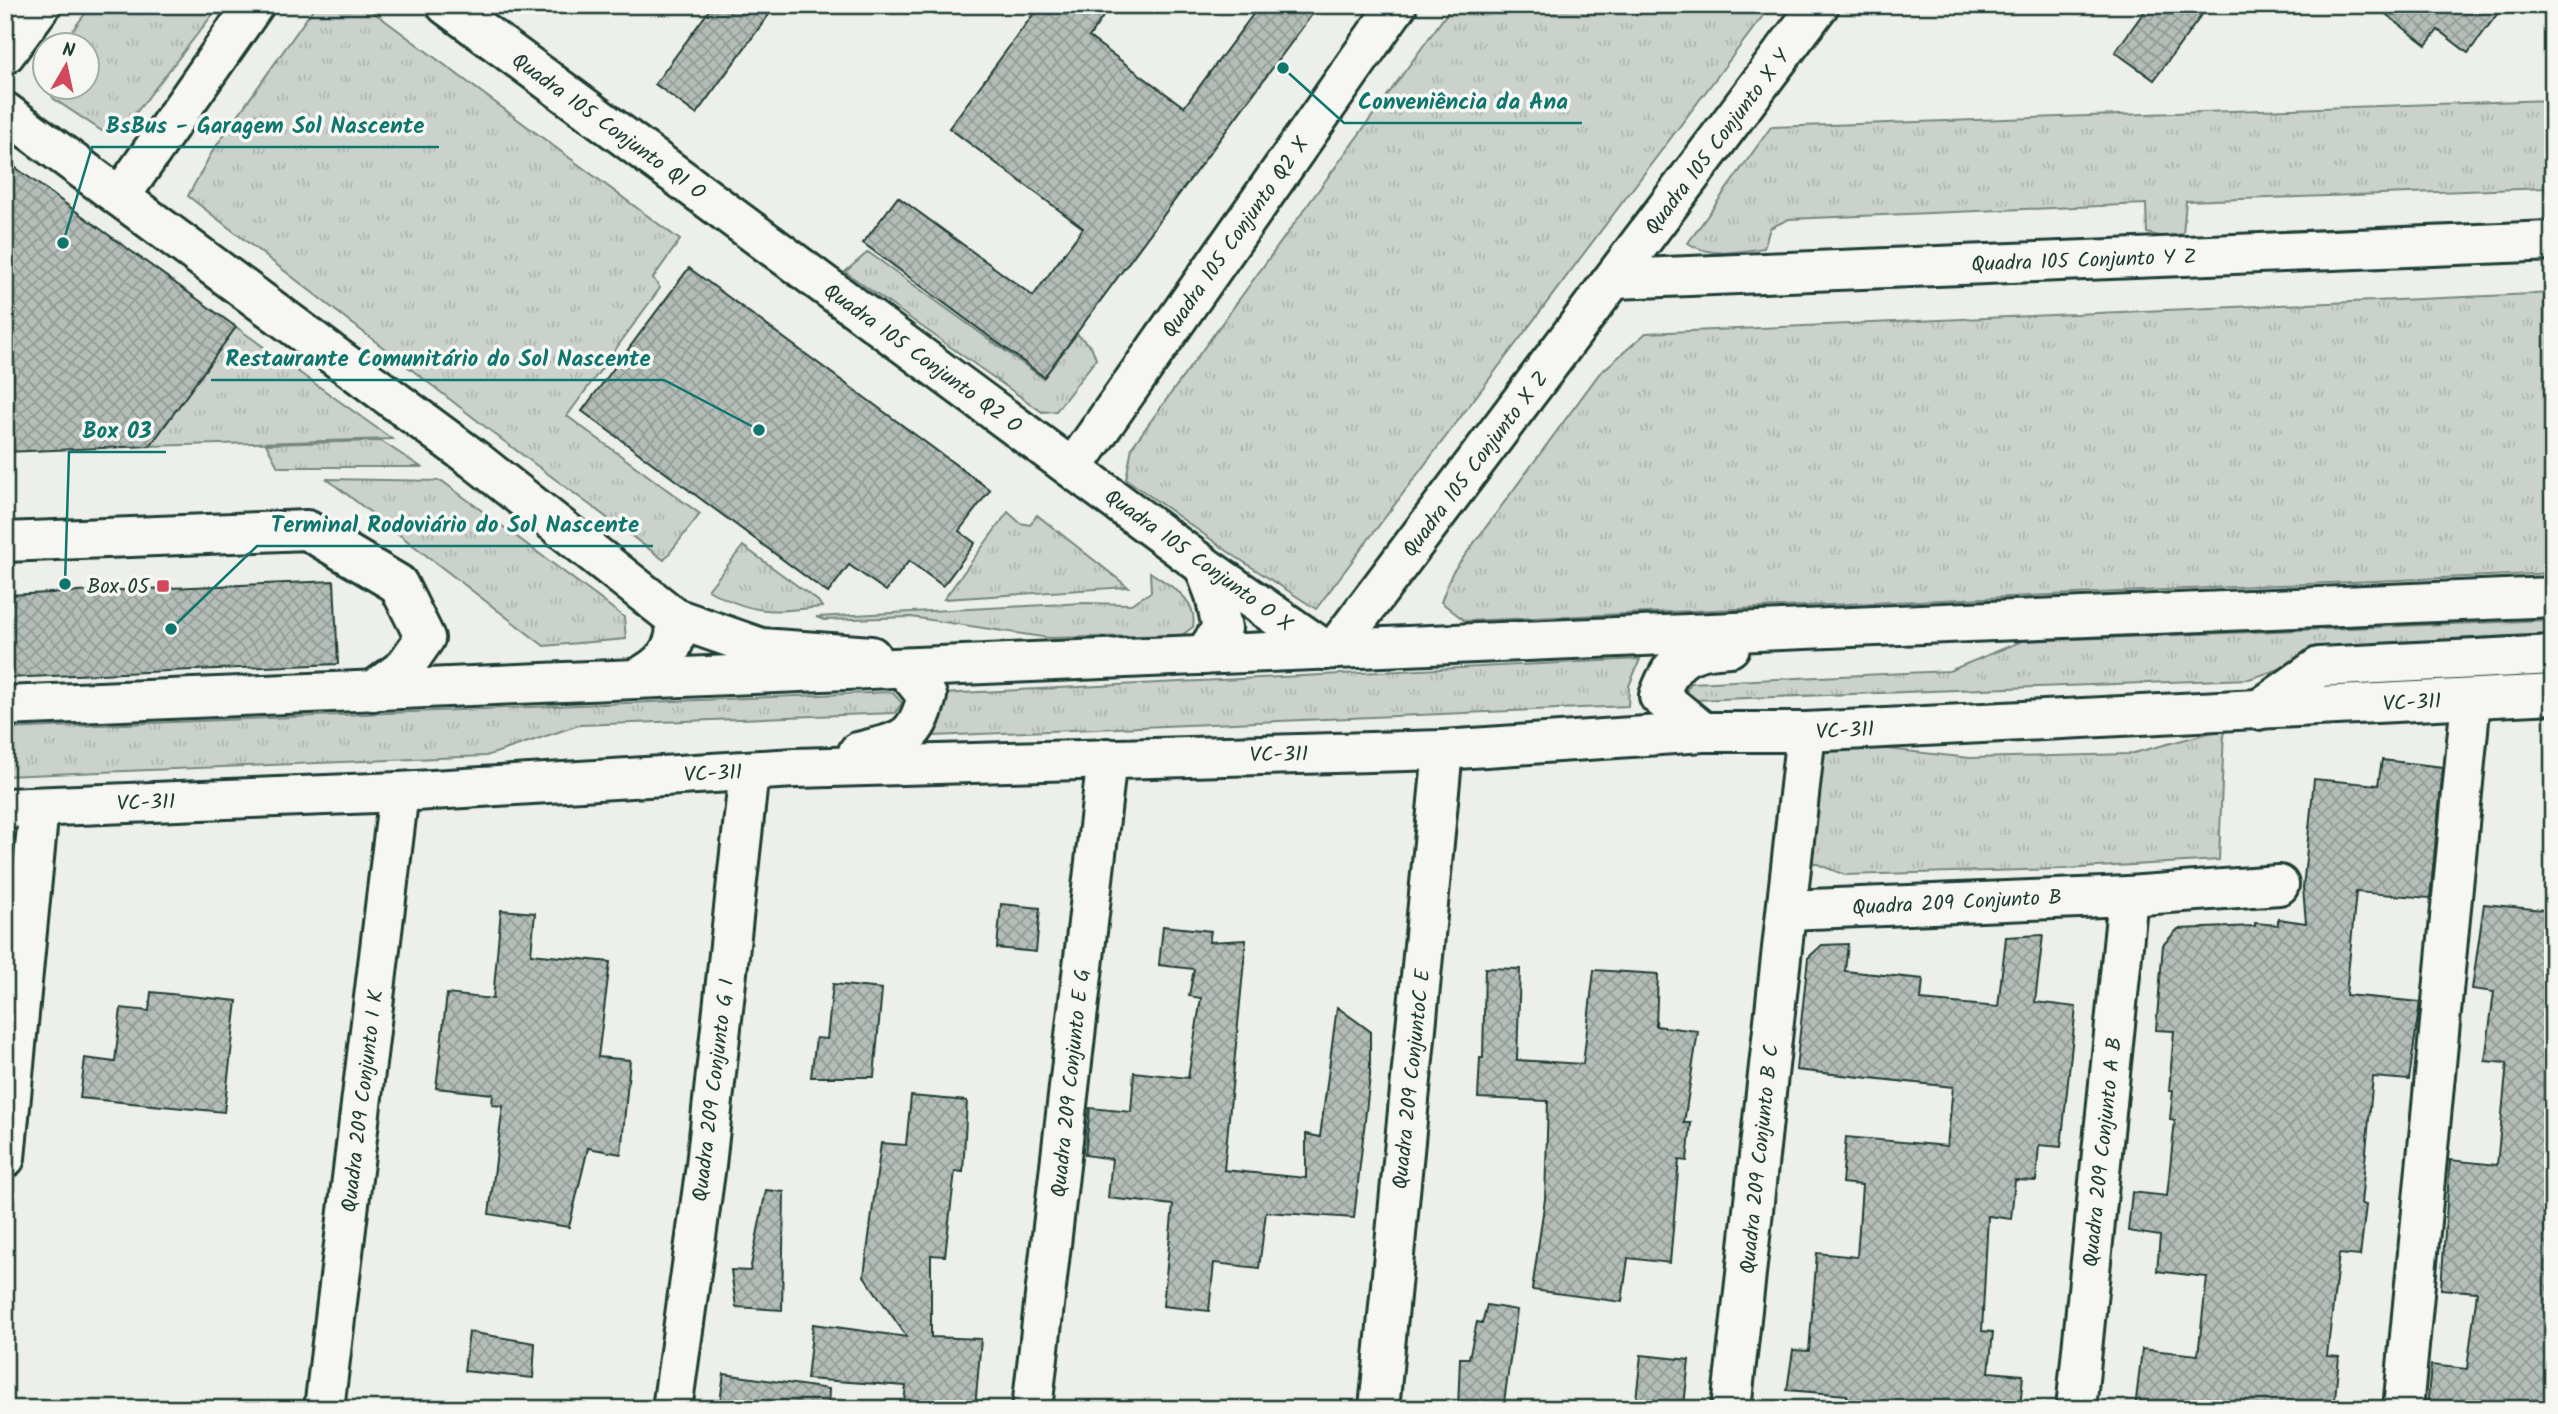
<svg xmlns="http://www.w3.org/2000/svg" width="2558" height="1414" viewBox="0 0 2558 1414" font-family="Kalam,sans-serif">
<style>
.grass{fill:url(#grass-tufts);stroke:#758880;stroke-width:2}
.building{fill:url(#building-cross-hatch);stroke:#1f3d34;stroke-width:2}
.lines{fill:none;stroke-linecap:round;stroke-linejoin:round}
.minor-casing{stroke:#1f3d34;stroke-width:44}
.major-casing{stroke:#1f3d34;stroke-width:44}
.minor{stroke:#f6f6f2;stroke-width:38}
.major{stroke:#f6f6f2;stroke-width:38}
.poi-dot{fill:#d1495b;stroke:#f6f6f2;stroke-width:2.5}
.labels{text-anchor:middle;stroke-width:7;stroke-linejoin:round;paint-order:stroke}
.street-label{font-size:21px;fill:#1f3d34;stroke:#f6f6f2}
.poi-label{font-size:21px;fill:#1f3d34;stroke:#f6f6f2;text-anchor:end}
.leader{fill:none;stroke:#0f766e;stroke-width:2.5}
.callout-dot{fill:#0f766e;stroke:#f6f6f2;stroke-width:2.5}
.callout-label{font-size:23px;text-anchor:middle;font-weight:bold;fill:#0f766e;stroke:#f6f6f2;stroke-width:7;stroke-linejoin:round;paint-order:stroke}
</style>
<defs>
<pattern id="grass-tufts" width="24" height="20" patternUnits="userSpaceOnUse" patternTransform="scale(1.75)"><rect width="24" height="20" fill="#cbd2cc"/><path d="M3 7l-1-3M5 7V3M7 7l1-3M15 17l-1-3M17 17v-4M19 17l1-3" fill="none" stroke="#aeb5b0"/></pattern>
<pattern id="building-cross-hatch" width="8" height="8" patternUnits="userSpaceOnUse" patternTransform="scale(1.75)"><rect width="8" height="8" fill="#b4bdb8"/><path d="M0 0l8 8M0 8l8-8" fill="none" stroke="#929b96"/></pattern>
</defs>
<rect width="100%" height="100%" fill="#edefea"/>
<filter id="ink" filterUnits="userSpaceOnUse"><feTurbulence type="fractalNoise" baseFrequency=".0143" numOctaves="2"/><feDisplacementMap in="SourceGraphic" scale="14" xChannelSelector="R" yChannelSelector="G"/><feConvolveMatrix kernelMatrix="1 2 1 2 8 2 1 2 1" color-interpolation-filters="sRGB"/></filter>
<g filter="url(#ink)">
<g class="grass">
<path d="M 92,5 L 220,5 L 121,132 L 102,131 L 54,99 L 47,88 L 88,88 L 88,46 L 61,45 Z"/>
<path d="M 316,5 L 364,5 L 680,240 L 653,278 L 660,288 L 567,416 L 700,514 L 664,560 L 501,439 L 188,196 L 212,152 Z"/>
<path d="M 1453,5 L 1771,5 L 1316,609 L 1233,555 L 1126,479 L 1132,447 Z"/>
<path d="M 2553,100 L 2553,216 L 2549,216 L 2548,188 L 2186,201 L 2183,234 L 2163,237 L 2147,233 L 2146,204 L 1789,219 L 1770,228 L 1764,248 C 1739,252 1710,258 1688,243 L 1771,127 Z"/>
<path d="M 868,252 L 1043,378 L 1077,334 L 1092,348 L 1096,359 L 1056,411 L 1042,412 L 845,272 Z"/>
<path d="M 2553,293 L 2553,573 L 1465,621 L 1441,602 L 1452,573 L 1599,374 L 1646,333 Z"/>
<path d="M 236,327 L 392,439 L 150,446 Z"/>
<path d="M 381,441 L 421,467 L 278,467 L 266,444 Z"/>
<path d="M 327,479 L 442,481 L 624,617 L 626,639 L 544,646 Z"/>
<path d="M 1008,512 L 1020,523 L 1030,525 L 1037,515 L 1128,587 L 944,599 Z"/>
<path d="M 743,546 L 818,601 L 822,607 C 772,612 753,615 708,590 Z"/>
<path d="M 1150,572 C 1171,587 1198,598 1193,627 L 1182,635 L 1049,638 L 911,617 L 824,620 L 816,617 L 1083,603 L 1131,604 L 1151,592 Z"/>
<path d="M 2553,620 L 2553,641 L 2341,649 L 2249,679 L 1694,700 L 1684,694 L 1691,683 L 1949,671 L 2022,641 Z"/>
<path d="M 1640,659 L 1629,686 L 1628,706 L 934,736 L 943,713 L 940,694 Z"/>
<path d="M 892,692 L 902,703 L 895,713 L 579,725 L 486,756 L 5,776 L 5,729 Z"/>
<path d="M 2224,729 L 2219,860 L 2063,869 L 1845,875 L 1812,862 L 1805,837 L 1823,754 L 1841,744 L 1970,758 L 2130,754 Z"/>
</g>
<g class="building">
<path d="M 713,5 L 776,5 L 696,114 L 655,84 Z"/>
<path d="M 1040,5 L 1111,5 L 1089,37 L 1184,107 L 1260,5 L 1319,5 L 1044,377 L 863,243 L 898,197 L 1033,296 L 1083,228 L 949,128 Z"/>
<path d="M 2149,5 L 2209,5 L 2154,80 L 2115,52 Z"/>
<path d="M 2374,5 L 2504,5 L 2468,53 L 2438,30 L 2426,45 Z"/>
<path d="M 5,160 L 236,327 L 150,446 L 5,452 Z"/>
<path d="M 689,268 L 990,490 L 959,531 L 975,543 L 943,586 L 909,561 L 886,591 L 849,565 L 828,593 L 582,411 Z"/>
<path d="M 334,581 L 338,664 L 5,678 L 5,595 Z"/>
<path d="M 2382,760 L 2443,767 L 2430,898 L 2356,892 L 2346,995 L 2420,1002 L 2409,1080 L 2373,1077 L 2361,1204 L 2366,1205 L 2360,1256 L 2339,1254 L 2327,1356 L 2339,1357 L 2334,1409 L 2135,1409 L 2142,1349 L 2198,1355 L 2207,1277 L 2157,1271 L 2160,1236 L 2128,1231 L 2132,1192 L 2167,1196 L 2175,1120 L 2170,1119 L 2173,1091 L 2169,1091 L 2174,1031 L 2156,1030 L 2163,945 L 2178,929 L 2255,926 L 2255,923 L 2278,925 L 2278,919 L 2306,923 L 2303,888 L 2314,779 L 2378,785 Z"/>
<path d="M 1001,904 L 1040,908 L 1036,952 L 997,948 Z"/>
<path d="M 2484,904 L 2553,911 L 2553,1409 L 2427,1409 L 2431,1365 L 2467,1369 L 2477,1292 L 2441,1289 L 2450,1160 L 2497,1165 L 2507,1063 L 2485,1061 L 2494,992 L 2472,989 Z"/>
<path d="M 501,910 L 535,913 L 531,954 L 610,962 L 598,1057 L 630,1060 L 621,1154 L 588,1148 L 569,1227 L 489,1214 L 503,1106 L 492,1105 L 493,1094 L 436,1088 L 447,994 L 493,999 Z"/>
<path d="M 1163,926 L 1211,931 L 1209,942 L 1246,940 L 1224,1170 L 1306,1178 L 1306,1134 L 1320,1137 L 1337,1007 L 1370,1031 L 1370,1076 L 1354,1218 L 1266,1212 L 1259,1268 L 1214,1263 L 1209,1311 L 1163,1306 L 1173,1205 L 1108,1198 L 1112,1159 L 1085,1155 L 1090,1108 L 1131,1112 L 1134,1072 L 1188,1078 L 1201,998 L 1189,996 L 1194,969 L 1159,965 Z"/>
<path d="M 2043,935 L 2035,1002 L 2076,1007 L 2061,1147 L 2039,1145 L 2036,1181 L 2015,1180 L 2011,1219 L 1988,1216 L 1982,1331 L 1993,1332 L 1989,1372 L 2023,1375 L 2020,1409 L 1846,1409 L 1847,1395 L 1787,1390 L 1793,1350 L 1809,1351 L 1817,1253 L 1857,1257 L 1862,1185 L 1842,1183 L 1846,1137 L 1947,1146 L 1953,1087 L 1796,1070 L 1808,958 L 1822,945 L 1848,944 L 1845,971 L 1923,979 L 1921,1000 L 1998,1007 L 2006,937 Z"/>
<path d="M 1485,968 L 1520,969 L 1517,1060 L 1583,1064 L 1594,970 L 1658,974 L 1656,1026 L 1698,1031 L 1684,1123 L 1691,1123 L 1687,1161 L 1679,1160 L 1670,1263 L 1628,1258 L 1622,1302 L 1532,1290 L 1545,1199 L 1548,1101 L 1478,1098 L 1480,1058 L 1483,1058 Z"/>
<path d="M 833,984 L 882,989 L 874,1077 L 811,1077 L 816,1038 L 827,1039 Z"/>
<path d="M 151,992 L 237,1001 L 224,1112 L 80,1098 L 85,1058 L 115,1062 L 121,1008 L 149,1011 Z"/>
<path d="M 911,1096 L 967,1101 L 963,1172 L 955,1171 L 945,1256 L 931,1255 L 931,1337 L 981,1339 L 975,1409 L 903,1409 L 906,1386 L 807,1379 L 813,1324 L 907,1337 L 864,1276 L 881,1143 L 906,1145 Z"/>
<path d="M 766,1190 L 784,1192 L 782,1310 L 736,1307 L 731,1270 L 750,1271 Z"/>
<path d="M 1487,1305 L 1517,1310 L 1503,1409 L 1458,1409 L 1460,1358 L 1469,1358 L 1477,1322 L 1482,1323 Z"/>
<path d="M 469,1332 L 535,1343 L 533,1378 L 464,1371 Z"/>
<path d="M 1641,1355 L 1689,1360 L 1684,1406 L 1635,1409 Z"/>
<path d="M 724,1374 L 829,1389 L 828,1409 L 719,1409 Z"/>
</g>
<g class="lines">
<g class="minor-casing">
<g id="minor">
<path d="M 446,5 L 1204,566 L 1325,650"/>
<path d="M 5,54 L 41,5"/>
<path d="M 5,112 L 475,460 L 675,618 L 761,648 L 871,656"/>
<path d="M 120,197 L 254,5"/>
<path d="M 1615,279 L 2553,241"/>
<path d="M 1073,468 L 1397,5"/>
<path d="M 5,542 L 307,530 L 398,584 L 425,638 L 404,668 L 373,691"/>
<path d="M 1335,649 L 1819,5"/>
<path d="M 1204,655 L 1222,628 L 1215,595 L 1204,566"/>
<path d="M 635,679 C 661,667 680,648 675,618"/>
<path d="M 1787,910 L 2128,896 L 2279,885"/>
<path d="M 5,1158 L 39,807"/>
<path d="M 324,1409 L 399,792"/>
<path d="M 672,1409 L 706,1165 L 749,771"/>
<path d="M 1032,1409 L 1107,758"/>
<path d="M 1379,1409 L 1443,750"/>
<path d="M 1731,1409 L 1806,732"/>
<path d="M 2076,1409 L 2128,896"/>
<path d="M 2403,1409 L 2471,699"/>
</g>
</g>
<g class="major-casing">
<g id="major">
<path d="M 5,706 L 2553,597"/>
<path d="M 2258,710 L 2319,667 L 2553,655"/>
<path d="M 1703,732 L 1659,696 C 1673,657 1688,649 1730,647"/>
<path d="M 858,752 C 900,741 915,743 927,696 L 904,668"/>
<path d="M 5,808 L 399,792 L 795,768 L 1443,750 L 1703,732 L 1806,732 L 2553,694"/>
</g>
</g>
<use href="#minor" class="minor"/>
<use href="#major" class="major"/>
</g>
</g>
<rect class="poi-dot" x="156" y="579" width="14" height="14" rx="3.5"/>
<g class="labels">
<g class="street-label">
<text transform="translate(609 126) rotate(36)" y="7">Quadra 105 Conjunto Q1 O</text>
<text transform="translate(1717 142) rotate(-53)" y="7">Quadra 105 Conjunto X Y</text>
<text transform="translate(1235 237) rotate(-55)" y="7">Quadra 105 Conjunto Q2 X</text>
<text transform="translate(2084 260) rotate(-2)" y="7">Quadra 105 Conjunto Y Z</text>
<text transform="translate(923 358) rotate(36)" y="7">Quadra 105 Conjunto Q2 O</text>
<text transform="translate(1475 464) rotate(-53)" y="7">Quadra 105 Conjunto X Z</text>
<text transform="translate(1199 560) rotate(36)" y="7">Quadra 105 Conjunto O X</text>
<text transform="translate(2412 702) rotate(-3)" y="7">VC-311</text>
<text transform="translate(1845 730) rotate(-3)" y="7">VC-311</text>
<text transform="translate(1279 754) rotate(-1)" y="7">VC-311</text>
<text transform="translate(713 773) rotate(-3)" y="7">VC-311</text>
<text transform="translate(146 802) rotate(-2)" y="7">VC-311</text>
<text transform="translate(1957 902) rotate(-3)" y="7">Quadra 209 Conjunto B</text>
<text transform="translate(1411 1079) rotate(-84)" y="7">Quadra 209 ConjuntoC E</text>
<text transform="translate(1070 1083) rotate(-84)" y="7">Quadra 209 Conjunto E G</text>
<text transform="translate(713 1090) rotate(-83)" y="7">Quadra 209 Conjunto G I</text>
<text transform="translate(362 1101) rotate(-83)" y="7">Quadra 209 Conjunto I K</text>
<text transform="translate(2102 1152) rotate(-84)" y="7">Quadra 209 Conjunto A B</text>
<text transform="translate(1759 1159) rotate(-84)" y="7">Quadra 209 Conjunto B C</text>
</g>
<g class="poi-label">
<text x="149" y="593">Box 05</text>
</g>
</g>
<path class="leader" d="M1283 68L1344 123H1582M63 243L92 147H439M759 430L664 380H211M65 584L69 452H166M171 629L257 546H653"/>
<g class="callout-dot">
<circle cx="1283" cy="68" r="7"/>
<circle cx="63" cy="243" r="7"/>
<circle cx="759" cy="430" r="7"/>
<circle cx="65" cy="584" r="7"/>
<circle cx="171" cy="629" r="7"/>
</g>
<g class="callout-label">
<text x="1463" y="109">Conveniência da Ana</text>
<text x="265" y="133">BsBus - Garagem Sol Nascente</text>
<text x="438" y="366">Restaurante Comunitário do Sol Nascente</text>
<text x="117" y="438">Box 03</text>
<text x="455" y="532">Terminal Rodoviário do Sol Nascente</text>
</g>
<rect width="2558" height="1414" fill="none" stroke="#f6f6f2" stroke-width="28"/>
<rect x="14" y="14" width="2530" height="1386" fill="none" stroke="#1f3d34" stroke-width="2.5" filter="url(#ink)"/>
<g transform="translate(66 66) rotate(9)"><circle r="33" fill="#f6f6f2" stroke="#a0aca6" stroke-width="2"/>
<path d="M0-5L12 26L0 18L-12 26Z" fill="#d1495b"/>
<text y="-10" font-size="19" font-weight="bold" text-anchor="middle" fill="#1f3d34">N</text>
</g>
</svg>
